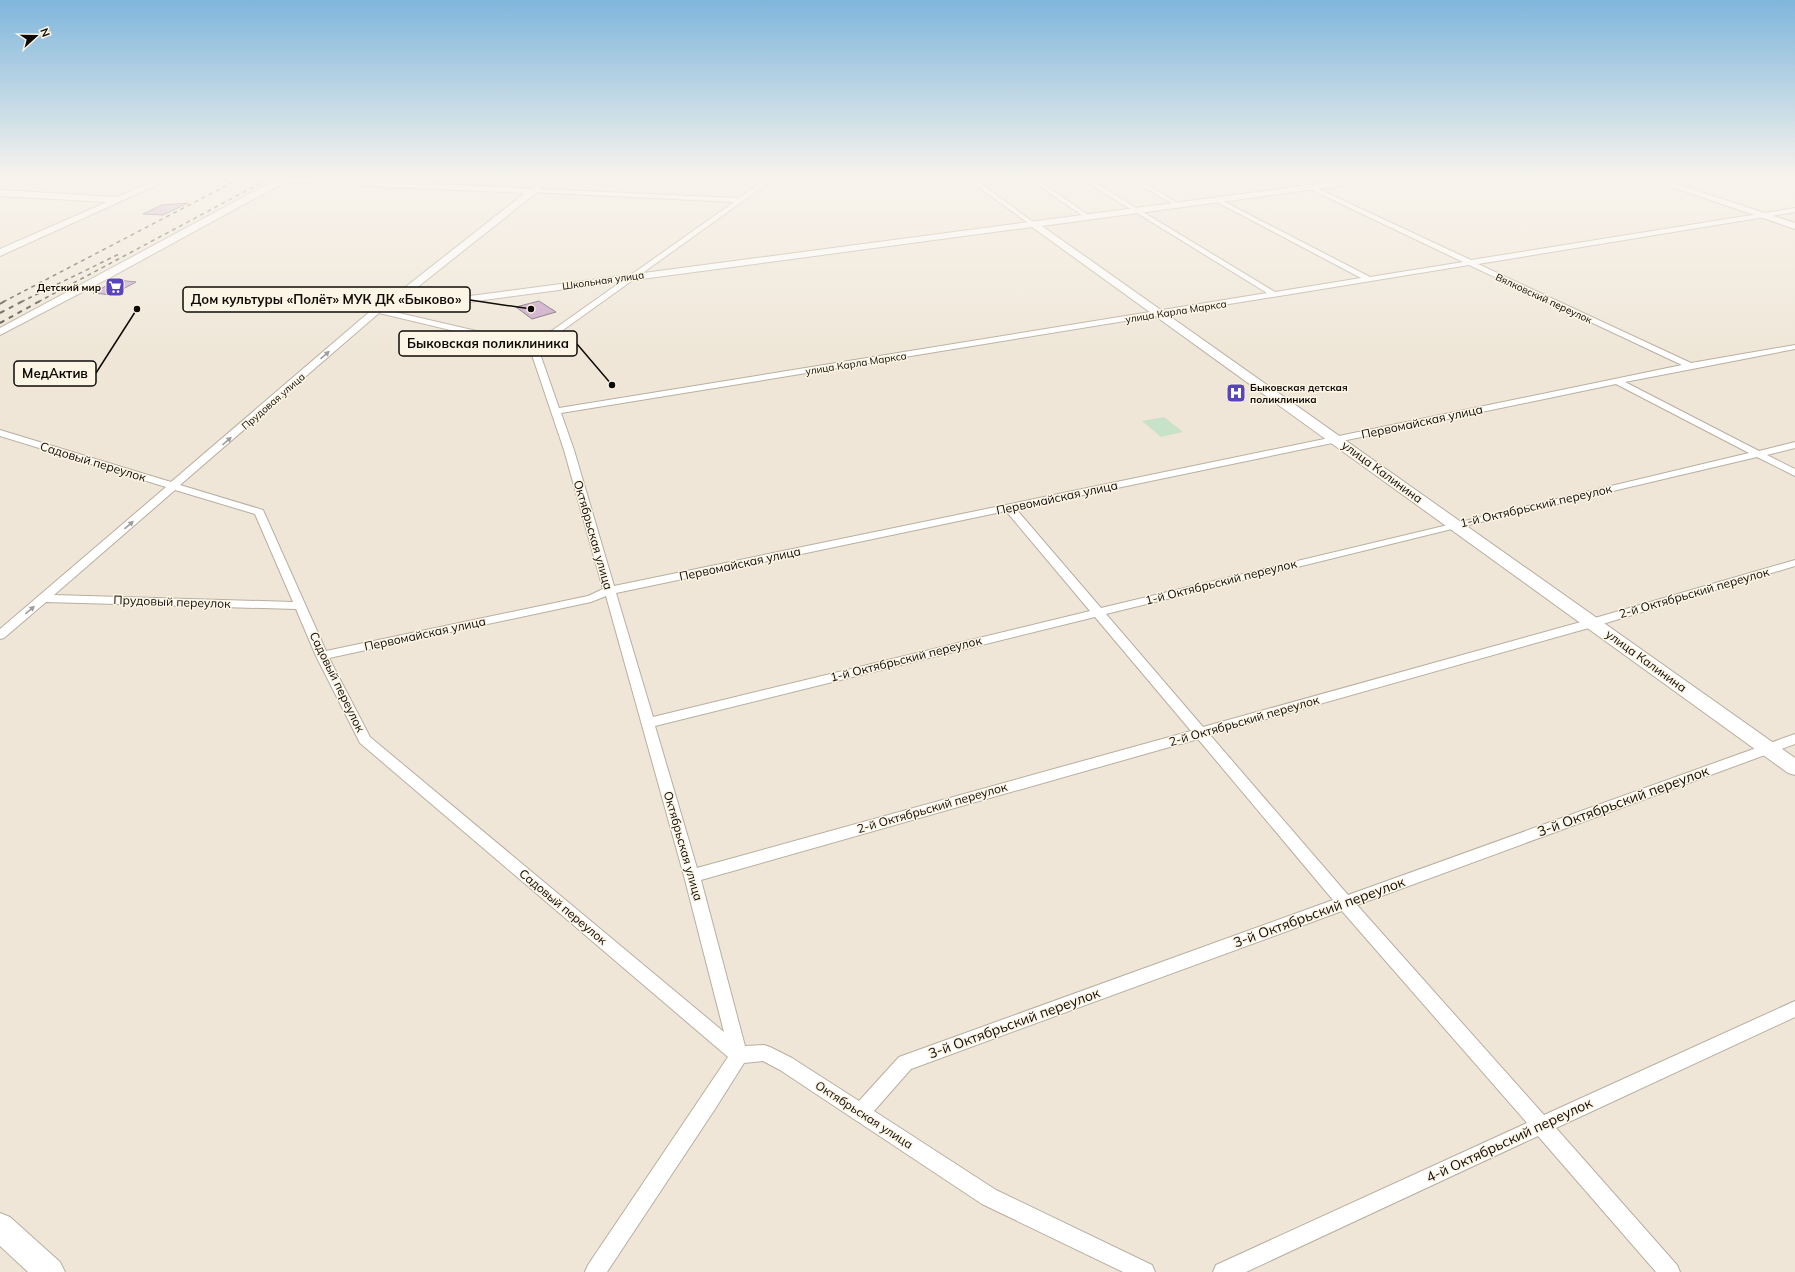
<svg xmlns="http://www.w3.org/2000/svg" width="1795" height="1272" viewBox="0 0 1795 1272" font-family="Mulish,sans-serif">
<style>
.green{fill:#c8e2ca}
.building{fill:#c8a5c7;stroke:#70646f}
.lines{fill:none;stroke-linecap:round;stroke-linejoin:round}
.street-casing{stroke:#b7afa0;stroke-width:2}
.secondary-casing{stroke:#b7afa0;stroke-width:2}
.street{fill:#fff;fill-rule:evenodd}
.secondary{fill:#fff;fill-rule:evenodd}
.rail-far1{stroke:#4d4841;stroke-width:1.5;stroke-dasharray:4 4;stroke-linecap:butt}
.rail{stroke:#4d4841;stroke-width:2;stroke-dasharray:5 5;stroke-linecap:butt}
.oneway{fill:#9f9d9c}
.labels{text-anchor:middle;stroke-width:3;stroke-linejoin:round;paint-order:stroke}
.far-street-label{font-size:10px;fill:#0e0b07;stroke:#fcf4e4}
.far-poi-label{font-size:10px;font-weight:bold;fill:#0e0b07;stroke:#fcf4e4;text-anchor:end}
.street-label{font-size:12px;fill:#0e0b07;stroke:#fcf4e4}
.near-street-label{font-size:14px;fill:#0e0b07;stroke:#fcf4e4}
.leader{fill:none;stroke:#0e0b07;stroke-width:1.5}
.callout-dot{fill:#0e0b07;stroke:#fcf4e4;stroke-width:1.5}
.callout{fill:#fcf4e4;stroke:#0e0b07;stroke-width:1.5}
.callout-label{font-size:13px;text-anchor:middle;font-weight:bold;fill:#0e0b07}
</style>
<rect width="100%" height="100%" fill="#efe6d7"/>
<path class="green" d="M 1164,417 L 1183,432 L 1161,437 L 1142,421 Z"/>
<g class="building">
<path d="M 188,203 L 163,215 L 143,214 L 162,205 Z"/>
<path d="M 117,280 L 136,282 L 112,295 L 93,293 Z"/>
<path d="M 539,301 L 556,312 L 532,319 L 516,307 Z"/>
</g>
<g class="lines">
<g class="street-casing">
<g id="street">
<path d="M 545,178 L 552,178 L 539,189 L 739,198 L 768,178 L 775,178 L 538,348 L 559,408 L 1267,293 L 1080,178 L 1087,178 L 1275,292 L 1361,278 L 1215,201 L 1215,199 L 1219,199 L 1370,277 L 1463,262 L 1287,178 L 1295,178 L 1471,260 L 1795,208 L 1795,212 L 1478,264 L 1691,363 L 1795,345 L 1795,349 L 1625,382 L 1759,451 L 1795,442 L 1795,448 L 1767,455 L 1795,469 L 1795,476 L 1757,457 L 1456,528 L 1106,614 L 1203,727 L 1588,620 L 1795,560 L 1795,566 L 1596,626 L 1210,735 L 1348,895 L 1795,734 L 1795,744 L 1357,905 L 1544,1115 L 1795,1001 L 1795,1017 L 1556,1128 L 1677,1265 L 1680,1272 L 1656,1272 L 1538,1136 L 1246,1272 L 1213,1272 L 1216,1265 L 1527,1123 L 1342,911 L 911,1069 L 874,1111 L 996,1190 L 1152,1265 L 1155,1272 L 1123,1272 L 982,1204 L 780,1070 L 763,1061 L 744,1063 L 715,1109 L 607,1272 L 585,1272 L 588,1265 L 728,1057 L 360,743 L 316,656 L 296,609 L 46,602 L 4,638 L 0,639 L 0,629 L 166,487 L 0,436 L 0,430 L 171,482 L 374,308 L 384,306 L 388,308 L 386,310 L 533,344 L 734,202 L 531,192 L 531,190 ZM 1469,265 L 1682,365 L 614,586 L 574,450 L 561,413 ZM 379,313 L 530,349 L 564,450 L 603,589 L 588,596 L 326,651 L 263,510 L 180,485 ZM 1616,384 L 1749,453 L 1101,608 L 1016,509 ZM 175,490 L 255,514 L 293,602 L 54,595 ZM 1006,511 L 1090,611 L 653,717 L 616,593 ZM 606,596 L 684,876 L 724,1032 L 370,737 L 329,658 L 591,602 ZM 1095,617 L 1191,731 L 697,868 L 655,726 ZM 1198,739 L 1333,900 L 899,1057 L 859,1101 L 792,1058 L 770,1047 L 764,1045 L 745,1046 L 701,880 Z"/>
<path d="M 966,178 L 973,178 L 1036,224 L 1031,225 Z"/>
<path d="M 1028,178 L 1035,178 L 1091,217 L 1086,218 Z"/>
<path d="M 1129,178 L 1136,178 L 1181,205 L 1176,206 Z"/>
</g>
</g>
<g class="secondary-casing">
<g id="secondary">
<path d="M 161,178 L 172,178 L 0,256 L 0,249 L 107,202 L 0,196 L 0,190 L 117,197 Z"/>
<path d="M 279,178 L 316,178 L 536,189 L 536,193 L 400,301 L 409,304 L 1363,178 L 1386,178 L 1382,180 L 1042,226 L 1795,758 L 1795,775 L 1788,773 L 1032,227 L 409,310 L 392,307 L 389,300 L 525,193 L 285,182 L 111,277 L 0,335 L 0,328 Z"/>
<path d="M 1646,178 L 1658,178 L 1795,223 L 1795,229 Z"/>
<path d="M 0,1213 L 10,1217 L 60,1262 L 65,1272 L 28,1272 L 0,1246 Z"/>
</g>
</g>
<use href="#street" class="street"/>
<use href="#secondary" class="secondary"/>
<g class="rail-far1">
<path d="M 3,302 L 241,178"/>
<path d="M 21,302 L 119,254"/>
<path d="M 38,302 L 270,178"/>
</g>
<g class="rail">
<path d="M 0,304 L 5,301"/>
<path d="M 0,313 L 23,301"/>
<path d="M 0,323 L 40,301"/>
</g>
</g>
<defs><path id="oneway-solid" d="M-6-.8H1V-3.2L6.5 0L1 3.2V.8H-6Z"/></defs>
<g class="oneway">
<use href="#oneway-solid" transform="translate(325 355) rotate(-41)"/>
<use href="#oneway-solid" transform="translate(227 441) rotate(-41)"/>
<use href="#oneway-solid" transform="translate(129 525) rotate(-41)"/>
<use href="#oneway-solid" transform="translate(30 610) rotate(-40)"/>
</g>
<linearGradient id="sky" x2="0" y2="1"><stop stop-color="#7fb6dc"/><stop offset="0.5" stop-color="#f8f4ed"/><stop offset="1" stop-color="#f8f4ed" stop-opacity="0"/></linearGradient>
<rect width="1795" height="356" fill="url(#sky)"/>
<defs>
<g id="supermarket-square" transform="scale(1)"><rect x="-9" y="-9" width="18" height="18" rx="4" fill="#5844bc" stroke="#fcf4e4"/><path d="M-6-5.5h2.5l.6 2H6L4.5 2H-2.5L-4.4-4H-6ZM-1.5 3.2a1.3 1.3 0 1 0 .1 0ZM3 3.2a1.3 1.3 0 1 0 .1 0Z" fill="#fff"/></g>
<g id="hospital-square" transform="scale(1)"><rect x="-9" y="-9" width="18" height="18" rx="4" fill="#5844bc" stroke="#fcf4e4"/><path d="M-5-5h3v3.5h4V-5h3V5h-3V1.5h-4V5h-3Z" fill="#fff"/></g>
</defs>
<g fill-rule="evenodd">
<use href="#supermarket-square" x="115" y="287"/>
<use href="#hospital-square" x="1236" y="393"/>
</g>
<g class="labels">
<g class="far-street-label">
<text transform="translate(603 280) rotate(-8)" y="4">Школьная улица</text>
<text transform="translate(1544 298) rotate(25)" y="4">Вялковский переулок</text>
<text transform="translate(1176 311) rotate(-9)" y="4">улица Карла Маркса</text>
<text transform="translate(856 363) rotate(-9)" y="4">улица Карла Маркса</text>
<text transform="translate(273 401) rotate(-41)" y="4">Прудовая улица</text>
</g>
<g class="far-poi-label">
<text x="101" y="291">Детский мир</text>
<text x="1250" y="391" text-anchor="start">Быковская детская<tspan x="1250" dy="12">поликлиника</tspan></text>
</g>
<g class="street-label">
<text transform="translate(1422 422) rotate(-12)" y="4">Первомайская улица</text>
<text transform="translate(93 462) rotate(17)" y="4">Садовый переулок</text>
<text transform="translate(1382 472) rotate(36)" y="4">улица Калинина</text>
<text transform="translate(1057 498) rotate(-12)" y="4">Первомайская улица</text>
<text transform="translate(1536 506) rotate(-13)" y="4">1-й Октябрьский переулок</text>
<text transform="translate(593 535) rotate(74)" y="4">Октябрьская улица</text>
<text transform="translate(740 564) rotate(-12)" y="4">Первомайская улица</text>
<text transform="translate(1221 582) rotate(-14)" y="4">1-й Октябрьский переулок</text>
<text transform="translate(1694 593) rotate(-16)" y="4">2-й Октябрьский переулок</text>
<text transform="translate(172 602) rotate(2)" y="4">Прудовый переулок</text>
<text transform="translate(425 634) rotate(-12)" y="4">Первомайская улица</text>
<text transform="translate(906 659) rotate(-14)" y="4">1-й Октябрьский переулок</text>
<text transform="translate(1646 661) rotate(36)" y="4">улица Калинина</text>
<text transform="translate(337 682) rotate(64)" y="4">Садовый переулок</text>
<text transform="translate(1244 721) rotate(-16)" y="4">2-й Октябрьский переулок</text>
<text transform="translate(932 808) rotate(-16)" y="4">2-й Октябрьский переулок</text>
<text transform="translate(683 846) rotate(74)" y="4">Октябрьская улица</text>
<text transform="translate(563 907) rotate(40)" y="4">Садовый переулок</text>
<text transform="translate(864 1115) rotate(33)" y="4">Октябрьская улица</text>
</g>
<g class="near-street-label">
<text transform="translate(1623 801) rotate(-20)" y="5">3-й Октябрьский переулок</text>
<text transform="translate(1319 912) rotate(-20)" y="5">3-й Октябрьский переулок</text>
<text transform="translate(1014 1023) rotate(-20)" y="5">3-й Октябрьский переулок</text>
<text transform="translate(1509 1140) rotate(-25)" y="5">4-й Октябрьский переулок</text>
</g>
</g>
<path class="leader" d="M531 309L470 300M612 385L577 344M137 309L96 373"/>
<g class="callout-dot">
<circle cx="531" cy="309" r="4"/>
<circle cx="612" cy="385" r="4"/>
<circle cx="137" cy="309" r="4"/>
</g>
<g class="callout">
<rect x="183" y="287" width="287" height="25" rx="4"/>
<rect x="399" y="331" width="178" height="25" rx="4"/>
<rect x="14" y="361" width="82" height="25" rx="4"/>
</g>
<g class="callout-label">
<text x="326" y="304">Дом культуры «Полёт» МУК ДК «Быково»</text>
<text x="488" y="348">Быковская поликлиника</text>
<text x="55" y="378">МедАктив</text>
</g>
<g transform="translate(36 36) rotate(69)" stroke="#fcf4e4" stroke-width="3" paint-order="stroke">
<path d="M0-3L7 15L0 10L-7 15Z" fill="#0e0b07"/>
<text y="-6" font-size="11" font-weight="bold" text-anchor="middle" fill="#0e0b07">N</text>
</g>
</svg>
